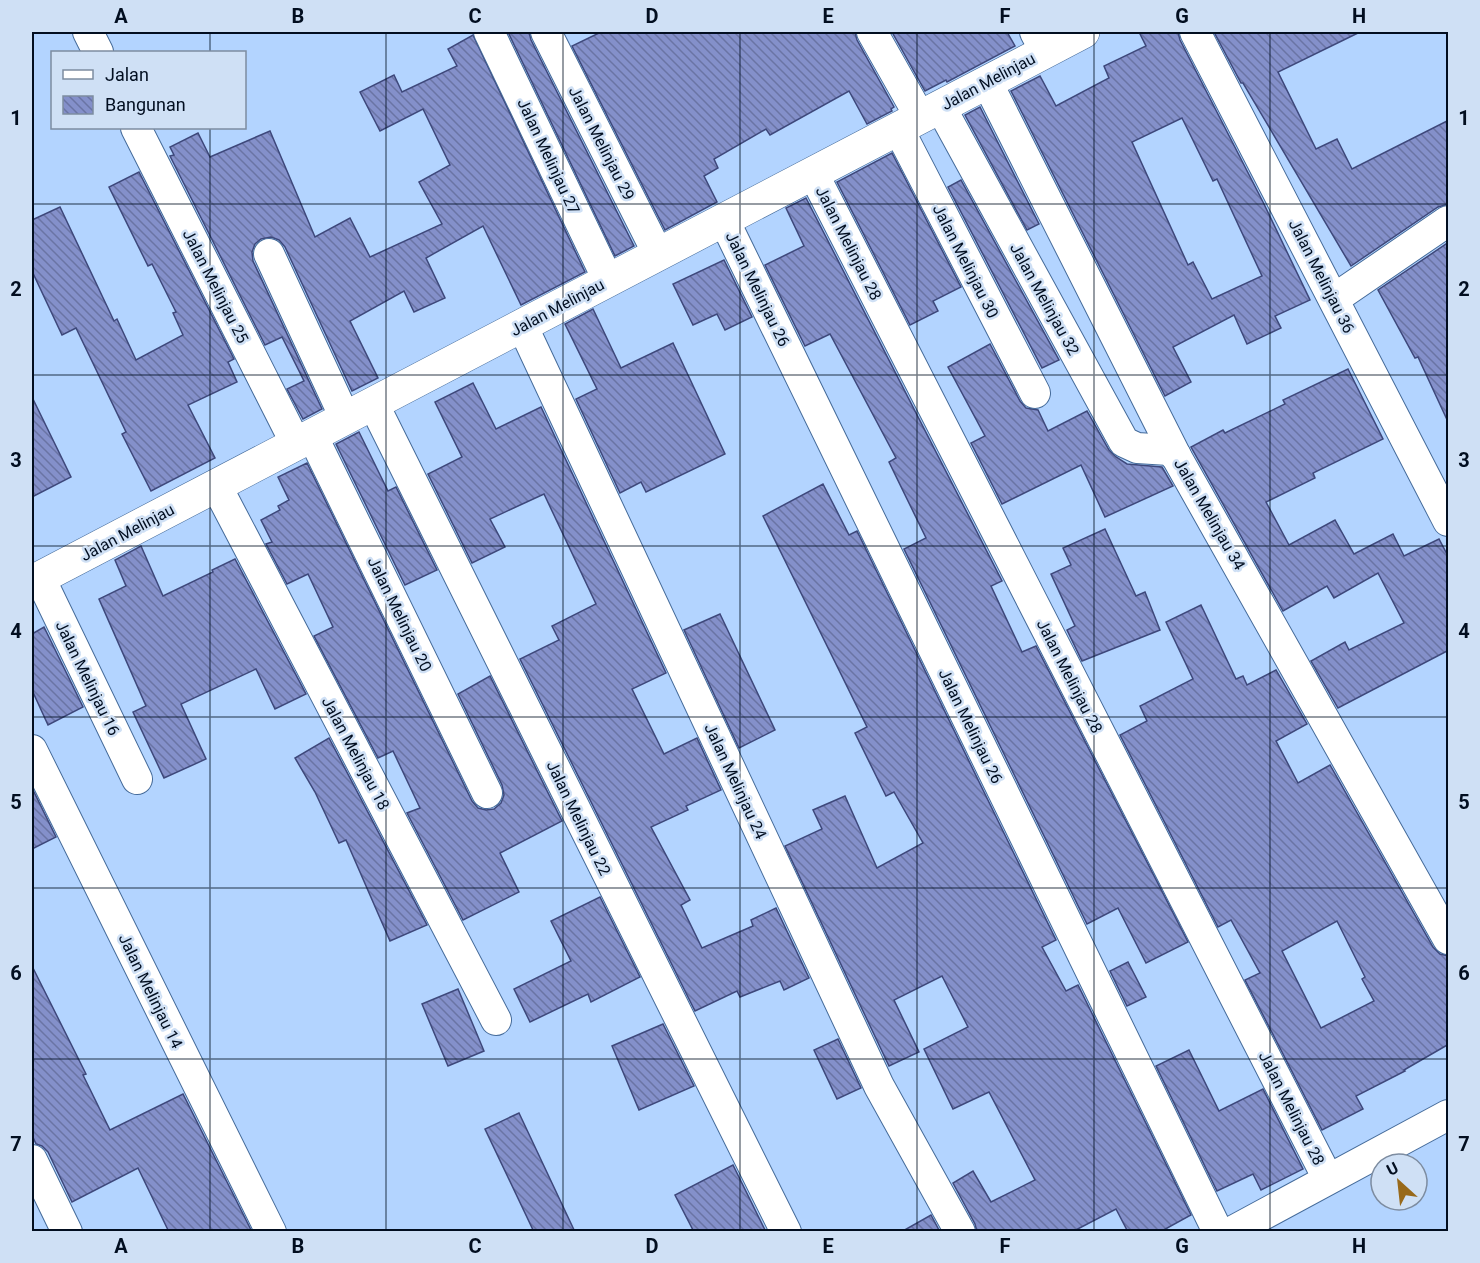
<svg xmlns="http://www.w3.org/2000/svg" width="1480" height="1263" viewBox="0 0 1480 1263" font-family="Roboto,sans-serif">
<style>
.building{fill:url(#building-back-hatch);stroke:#3e487b;stroke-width:1.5;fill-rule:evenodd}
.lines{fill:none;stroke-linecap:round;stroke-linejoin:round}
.street-casing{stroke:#456b9a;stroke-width:32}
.secondary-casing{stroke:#456b9a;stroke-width:34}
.street{stroke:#fff;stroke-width:30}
.secondary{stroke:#fff;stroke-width:33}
.grid{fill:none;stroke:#020e20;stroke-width:1.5;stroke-opacity:0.55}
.labels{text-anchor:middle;stroke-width:5;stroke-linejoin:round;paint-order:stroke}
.street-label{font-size:16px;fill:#020e20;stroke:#cfe0f5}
.neatline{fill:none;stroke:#020e20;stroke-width:2}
.grid-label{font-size:20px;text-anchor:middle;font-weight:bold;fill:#020e20}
</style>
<defs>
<pattern id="building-back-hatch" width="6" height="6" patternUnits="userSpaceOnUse" patternTransform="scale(1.5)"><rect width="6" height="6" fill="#8490ca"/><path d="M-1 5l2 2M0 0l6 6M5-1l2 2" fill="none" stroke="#6a74a4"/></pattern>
</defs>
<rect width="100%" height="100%" fill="#b3d4ff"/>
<g class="building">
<path d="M 508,32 L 529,32 L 531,40 L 634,246 L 615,256 Z"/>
<path d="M 601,32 L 855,32 L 857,40 L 894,107 L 891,109 L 892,111 L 867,124 L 849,91 L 770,135 L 766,129 L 714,159 L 718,168 L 704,176 L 717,202 L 665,230 L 572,46 Z"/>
<path d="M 892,32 L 1007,32 L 1015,46 L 947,82 L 946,80 L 925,91 Z"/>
<path d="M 1139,32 L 1178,32 L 1180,40 L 1263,202 L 1310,300 L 1275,316 L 1281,328 L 1247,344 L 1234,315 L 1173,347 L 1191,382 L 1165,396 L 1011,91 L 1040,76 L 1056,106 L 1109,78 L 1104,66 L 1146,46 ZM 1182,118 L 1213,181 L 1217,179 L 1262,276 L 1212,299 L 1193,262 L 1188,265 L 1132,142 Z"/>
<path d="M 1214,32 L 1360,32 L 1278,72 L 1316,149 L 1337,139 L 1352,169 L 1449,120 L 1449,204 L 1438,207 L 1351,266 L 1243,83 L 1241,83 Z"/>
<path d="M 473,35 L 585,272 L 521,305 L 483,226 L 426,258 L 445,298 L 414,312 L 404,291 L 350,321 L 378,378 L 352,391 L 285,247 L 279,240 L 271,237 L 261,239 L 255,244 L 252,252 L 253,261 L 322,409 L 303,419 L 287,389 L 304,381 L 282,337 L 265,345 L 170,156 L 174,155 L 170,147 L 198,133 L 210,157 L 270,131 L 315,237 L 350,218 L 370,257 L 442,224 L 419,182 L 450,165 L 423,109 L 380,131 L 360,92 L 394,75 L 402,92 L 457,66 L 448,49 Z"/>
<path d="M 980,107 L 1039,224 L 1027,230 L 965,115 Z"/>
<path d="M 892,153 L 961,287 L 933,301 L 938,311 L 910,325 L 837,182 Z"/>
<path d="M 139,172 L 234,359 L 228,362 L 237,382 L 188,405 L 215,458 L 151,491 L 122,434 L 126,432 L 76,328 L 62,335 L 32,271 L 32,220 L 60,207 L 114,321 L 117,319 L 136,360 L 183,335 L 173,313 L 176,312 L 152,264 L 148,266 L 109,187 Z"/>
<path d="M 961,180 L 1059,360 L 1042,368 L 948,187 Z"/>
<path d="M 806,198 L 1002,581 L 991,586 L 1022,652 L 1036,646 L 1188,942 L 1146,963 L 1118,908 L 1087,924 L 904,549 L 926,538 L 889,462 L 896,458 L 830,334 L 805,346 L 765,265 L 804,246 L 786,208 Z"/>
<path d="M 1449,242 L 1449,424 L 1418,357 L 1415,358 L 1378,290 Z"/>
<path d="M 724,260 L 752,317 L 725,330 L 717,314 L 693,325 L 673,284 Z"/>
<path d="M 593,309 L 621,368 L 673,343 L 725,454 L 646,492 L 641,482 L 620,493 L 576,399 L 597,389 L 565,324 Z"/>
<path d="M 990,344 L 1020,401 L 1026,408 L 1038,410 L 1048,431 L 1087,411 L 1109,450 L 1116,457 L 1127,464 L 1162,467 L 1173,486 L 1105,517 L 1081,465 L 1002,504 L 971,443 L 985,436 L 948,367 Z"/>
<path d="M 1348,369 L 1383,439 L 1313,473 L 1315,478 L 1266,502 L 1289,545 L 1335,520 L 1354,554 L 1393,534 L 1404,556 L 1439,539 L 1449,558 L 1449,650 L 1338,708 L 1311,661 L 1345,642 L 1349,650 L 1404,623 L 1378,573 L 1334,598 L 1327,586 L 1283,611 L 1191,447 L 1223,430 L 1225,433 L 1285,404 L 1283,400 Z"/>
<path d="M 473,383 L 496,429 L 541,407 L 666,673 L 632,689 L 664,754 L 697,738 L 721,790 L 686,806 L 688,810 L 651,827 L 690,900 L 681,905 L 702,948 L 753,926 L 751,920 L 776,908 L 809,978 L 784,990 L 780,981 L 740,997 L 737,991 L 695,1011 L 520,659 L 559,640 L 552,626 L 596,604 L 544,494 L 490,519 L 505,547 L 472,563 L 428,474 L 462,457 L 435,402 Z"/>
<path d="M 32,397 L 71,477 L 32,497 Z"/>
<path d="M 359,432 L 388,491 L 396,487 L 437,570 L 405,585 L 336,444 Z"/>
<path d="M 307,463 L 472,801 L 478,808 L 486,810 L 494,809 L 501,803 L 504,795 L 502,785 L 458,694 L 490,676 L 562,821 L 500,853 L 519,892 L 463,920 L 407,813 L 420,808 L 393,751 L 378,758 L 314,636 L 333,627 L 308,574 L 287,584 L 266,544 L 272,542 L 261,520 L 280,510 L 278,506 L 289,500 L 278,477 Z"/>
<path d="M 823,484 L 849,535 L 857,531 L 1056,940 L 1042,947 L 1066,991 L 1078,985 L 1191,1215 L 1160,1232 L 1128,1232 L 1116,1209 L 1072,1232 L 977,1232 L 975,1224 L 953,1183 L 973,1171 L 991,1202 L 1035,1180 L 989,1092 L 953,1109 L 924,1049 L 968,1027 L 942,976 L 894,1000 L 919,1052 L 889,1066 L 785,846 L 822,829 L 813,810 L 845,796 L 877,868 L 923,843 L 894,792 L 886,796 L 855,733 L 867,727 L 763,516 Z"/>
<path d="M 1105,529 L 1136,596 L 1145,592 L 1160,630 L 1082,661 L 1067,630 L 1075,626 L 1051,574 L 1071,565 L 1063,548 Z"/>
<path d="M 141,546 L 163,596 L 213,572 L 212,570 L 235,559 L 306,694 L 275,709 L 256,669 L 181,704 L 206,759 L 164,778 L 133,712 L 146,706 L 99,599 L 126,586 L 115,560 Z"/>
<path d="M 1201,605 L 1236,679 L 1243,676 L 1247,685 L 1276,670 L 1307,724 L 1276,741 L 1298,783 L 1330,765 L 1433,947 L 1440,954 L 1449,956 L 1449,1044 L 1404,1070 L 1405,1071 L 1356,1096 L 1363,1109 L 1322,1130 L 1245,980 L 1260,973 L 1231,920 L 1218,927 L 1120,735 L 1147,721 L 1140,706 L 1193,679 L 1166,622 ZM 1337,921 L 1365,977 L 1362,979 L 1374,1001 L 1321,1028 L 1282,951 Z"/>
<path d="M 720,614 L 775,730 L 739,748 L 684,630 Z"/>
<path d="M 44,627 L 83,707 L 48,725 L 32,690 L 32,634 Z"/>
<path d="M 329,738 L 427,925 L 390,941 L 346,840 L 339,843 L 315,792 L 295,758 Z"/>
<path d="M 32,788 L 56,837 L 32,849 Z"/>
<path d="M 600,897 L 640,977 L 591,1002 L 588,994 L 530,1022 L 514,989 L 571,961 L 551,921 Z"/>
<path d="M 1128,962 L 1146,997 L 1127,1006 L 1110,971 Z"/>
<path d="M 32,966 L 86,1074 L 83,1075 L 110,1130 L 183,1094 L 252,1232 L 169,1232 L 138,1168 L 72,1202 L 48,1152 L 42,1146 L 36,1144 L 32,1135 Z"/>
<path d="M 458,989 L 484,1051 L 448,1066 L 422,1004 Z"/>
<path d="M 663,1024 L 694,1086 L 639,1110 L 612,1046 Z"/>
<path d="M 838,1039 L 861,1088 L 837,1099 L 814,1050 Z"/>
<path d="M 1189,1050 L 1219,1111 L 1263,1089 L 1303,1169 L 1261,1190 L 1253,1174 L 1217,1191 L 1156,1066 Z"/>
<path d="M 519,1113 L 575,1232 L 534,1232 L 485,1129 Z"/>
<path d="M 733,1165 L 766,1232 L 694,1232 L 675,1195 Z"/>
<path d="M 931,1215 L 940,1232 L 901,1232 Z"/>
</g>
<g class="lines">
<g class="street-casing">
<g id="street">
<path d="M 88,32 L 98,52"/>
<path d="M 489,32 L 608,280"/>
<path d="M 546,32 L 658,254"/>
<path d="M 872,32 L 920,117"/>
<path d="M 1035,32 L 1045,51"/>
<path d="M 1195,32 L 1448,521"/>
<path d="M 987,82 L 1176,456 L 1448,939"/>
<path d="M 940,106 L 1124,442 L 1137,448 L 1169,450 L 1176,456"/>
<path d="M 136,128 L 296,444"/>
<path d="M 898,128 L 1035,393"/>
<path d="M 813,173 L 1328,1179"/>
<path d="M 724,220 L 1218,1232"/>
<path d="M 269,254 L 345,418"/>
<path d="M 1334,299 L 1448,221"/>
<path d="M 522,325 L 879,1086 L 960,1232"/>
<path d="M 373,403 L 786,1232"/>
<path d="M 312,435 L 487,793"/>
<path d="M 216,485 L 496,1020"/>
<path d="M 40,578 L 137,779"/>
<path d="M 32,750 L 271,1232"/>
<path d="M 32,1160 L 67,1232"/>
<path d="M 1231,1232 L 1448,1115"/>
</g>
</g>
<g class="secondary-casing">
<path id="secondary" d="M 32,582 L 1083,32"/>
</g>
<use href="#street" class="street"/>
<use href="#secondary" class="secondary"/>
</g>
<path class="grid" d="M 210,32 L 210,52M 386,32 L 386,1232M 563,32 L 563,1232M 740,32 L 740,1232M 917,32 L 917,1232M 1094,32 L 1094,1232M 1270,32 L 1270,1232M 210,128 L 210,1232M 32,204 L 1448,204M 32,375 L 1448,375M 32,546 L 1448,546M 32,717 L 1448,717M 32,888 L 1448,888M 32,1059 L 1448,1059"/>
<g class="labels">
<g class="street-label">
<text transform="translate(988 81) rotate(-28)" y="6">Jalan Melinjau</text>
<text transform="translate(602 143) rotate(63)" y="6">Jalan Melinjau 29</text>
<text transform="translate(549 156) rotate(65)" y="6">Jalan Melinjau 27</text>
<text transform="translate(849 243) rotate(63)" y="6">Jalan Melinjau 28</text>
<text transform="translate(966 261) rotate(63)" y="6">Jalan Melinjau 30</text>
<text transform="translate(1322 276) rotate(63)" y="6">Jalan Melinjau 36</text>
<text transform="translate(216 286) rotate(63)" y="6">Jalan Melinjau 25</text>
<text transform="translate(758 289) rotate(64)" y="6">Jalan Melinjau 26</text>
<text transform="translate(1045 299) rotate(61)" y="6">Jalan Melinjau 32</text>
<text transform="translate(557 307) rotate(-28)" y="6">Jalan Melinjau</text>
<text transform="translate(1210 514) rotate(60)" y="6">Jalan Melinjau 34</text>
<text transform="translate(127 532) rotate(-28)" y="6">Jalan Melinjau</text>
<text transform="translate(400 614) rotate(64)" y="6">Jalan Melinjau 20</text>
<text transform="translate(1070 676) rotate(63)" y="6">Jalan Melinjau 28</text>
<text transform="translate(88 678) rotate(64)" y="6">Jalan Melinjau 16</text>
<text transform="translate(971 726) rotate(64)" y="6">Jalan Melinjau 26</text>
<text transform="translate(356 753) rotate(62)" y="6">Jalan Melinjau 18</text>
<text transform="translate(736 781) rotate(65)" y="6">Jalan Melinjau 24</text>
<text transform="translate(579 818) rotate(64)" y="6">Jalan Melinjau 22</text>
<text transform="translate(151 991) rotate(64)" y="6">Jalan Melinjau 14</text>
<text transform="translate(1292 1108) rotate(63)" y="6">Jalan Melinjau 28</text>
</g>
</g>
<rect width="1480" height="1263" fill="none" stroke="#cfe0f5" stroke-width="66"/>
<rect x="51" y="51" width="195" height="78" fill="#cfe0f5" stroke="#7d8ca0" stroke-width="1.5"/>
<rect x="63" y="70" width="30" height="9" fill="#ffffff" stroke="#7d8ca0" stroke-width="1.5"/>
<text x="105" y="81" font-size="18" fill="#020e20">Jalan</text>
<rect x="63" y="96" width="30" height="18" fill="url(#building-back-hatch)" stroke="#7d8ca0" stroke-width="1.5"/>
<text x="105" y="111" font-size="18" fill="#020e20">Bangunan</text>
<g transform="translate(1399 1182) rotate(333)"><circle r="28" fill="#cfe0f5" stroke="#7d8ca0" stroke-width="1.5"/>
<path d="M0-4.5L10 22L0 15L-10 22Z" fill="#98691a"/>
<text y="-9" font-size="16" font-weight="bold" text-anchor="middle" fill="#020e20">U</text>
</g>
<rect x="33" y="33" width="1414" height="1197" class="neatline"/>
<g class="grid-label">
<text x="121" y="23">A</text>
<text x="298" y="23">B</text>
<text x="475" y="23">C</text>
<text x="652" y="23">D</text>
<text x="828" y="23">E</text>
<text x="1005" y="23">F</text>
<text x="1182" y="23">G</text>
<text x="1359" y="23">H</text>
<text x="16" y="125">1</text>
<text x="1464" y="125">1</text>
<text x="16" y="296">2</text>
<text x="1464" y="296">2</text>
<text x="16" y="467">3</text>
<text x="1464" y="467">3</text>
<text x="16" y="638">4</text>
<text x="1464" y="638">4</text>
<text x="16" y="809">5</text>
<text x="1464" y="809">5</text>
<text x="16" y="980">6</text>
<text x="1464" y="980">6</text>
<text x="16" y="1151">7</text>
<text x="1464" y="1151">7</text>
<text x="121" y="1253">A</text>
<text x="298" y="1253">B</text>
<text x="475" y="1253">C</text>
<text x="652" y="1253">D</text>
<text x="828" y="1253">E</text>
<text x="1005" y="1253">F</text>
<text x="1182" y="1253">G</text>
<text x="1359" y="1253">H</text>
</g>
</svg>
